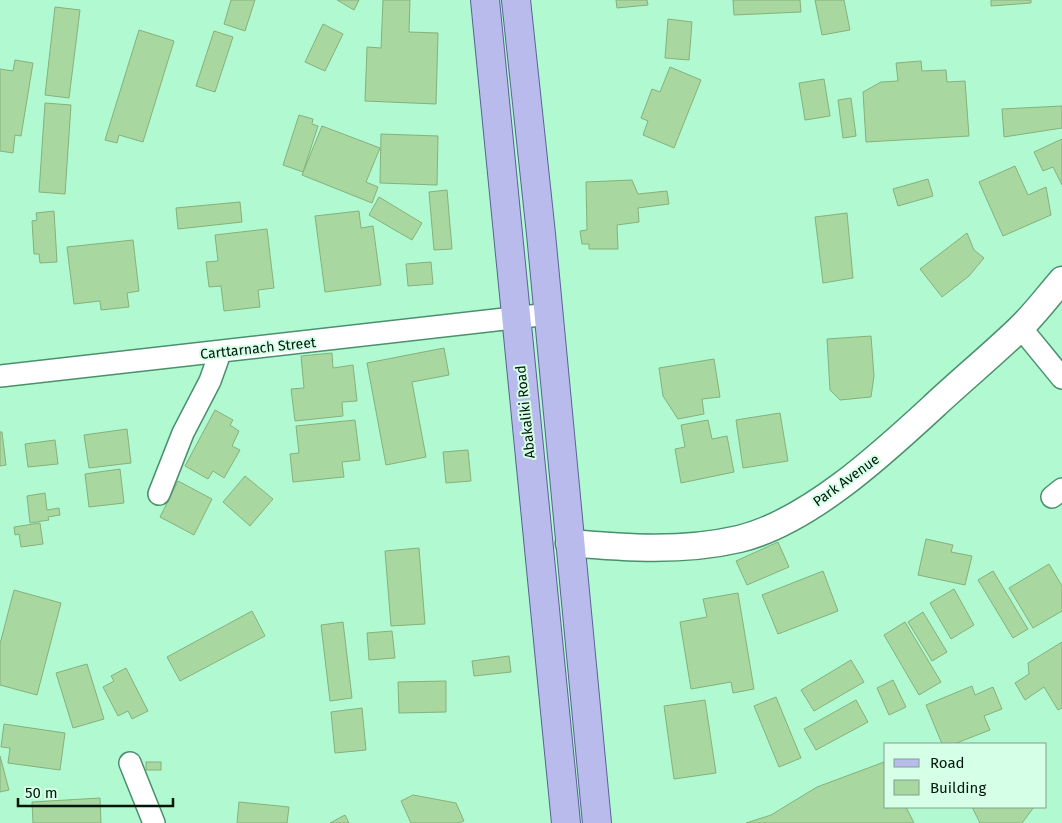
<svg xmlns="http://www.w3.org/2000/svg" width="1062" height="823" viewBox="0 0 1062 823" font-family="'Fira Sans',sans-serif">
<style>
.building{fill:#a9d7a0;stroke:#85b17c}
.lines{fill:none;stroke-linecap:round;stroke-linejoin:round}
.minor-casing{stroke:#4a906d;stroke-width:24}
.tertiary-casing{stroke:#4a906d;stroke-width:29}
.primary-casing{stroke:#596394;stroke-width:30}
.minor{stroke:#fff;stroke-width:21}
.tertiary{stroke:#fff;stroke-width:26}
.primary{stroke:#b8bbec;stroke-width:28}
.labels{text-anchor:middle;stroke-width:4;stroke-linejoin:round;paint-order:stroke}
.street-label{font-size:14px;fill:#00160a;stroke:#d5ffe7}
</style>
<rect width="100%" height="100%" fill="#b1f9d1"/>
<g class="building">
<path d="M 231,0 L 255,0 L 245,31 L 224,24 Z"/>
<path d="M 337,0 L 359,0 L 354,10 Z"/>
<path d="M 383,0 L 410,0 L 409,32 L 438,33 L 436,104 L 365,101 L 367,47 L 381,48 Z"/>
<path d="M 616,0 L 647,0 L 648,5 L 617,8 Z"/>
<path d="M 733,0 L 800,0 L 801,12 L 734,15 Z"/>
<path d="M 815,0 L 844,0 L 850,30 L 822,35 Z"/>
<path d="M 991,0 L 1031,0 L 1031,3 L 991,6 Z"/>
<path d="M 55,7 L 80,10 L 69,98 L 45,95 Z"/>
<path d="M 668,19 L 692,22 L 689,60 L 665,58 Z"/>
<path d="M 323,24 L 343,34 L 325,71 L 305,62 Z"/>
<path d="M 139,30 L 174,41 L 143,142 L 119,135 L 117,143 L 105,140 Z"/>
<path d="M 214,31 L 233,37 L 215,92 L 196,86 Z"/>
<path d="M 15,60 L 33,63 L 21,136 L 15,135 L 13,153 L 0,151 L 0,69 L 13,71 Z"/>
<path d="M 921,61 L 922,71 L 946,70 L 947,82 L 965,81 L 969,136 L 866,142 L 863,92 L 881,82 L 898,81 L 896,63 Z"/>
<path d="M 670,67 L 701,80 L 674,148 L 643,135 L 648,121 L 641,118 L 652,89 L 660,92 Z"/>
<path d="M 824,79 L 830,116 L 805,120 L 799,83 Z"/>
<path d="M 851,98 L 856,136 L 843,138 L 838,100 Z"/>
<path d="M 45,103 L 71,105 L 65,194 L 39,192 Z"/>
<path d="M 1062,106 L 1062,128 L 1004,137 L 1002,109 Z"/>
<path d="M 299,115 L 313,119 L 312,124 L 318,126 L 303,172 L 283,165 Z"/>
<path d="M 322,126 L 380,148 L 366,182 L 378,187 L 372,203 L 302,175 Z"/>
<path d="M 381,134 L 438,136 L 437,185 L 380,183 Z"/>
<path d="M 1062,139 L 1062,185 L 1053,167 L 1043,171 L 1034,152 Z"/>
<path d="M 1015,166 L 1028,195 L 1046,187 L 1051,215 L 1003,236 L 979,182 Z"/>
<path d="M 928,179 L 933,196 L 898,206 L 893,189 Z"/>
<path d="M 632,180 L 638,194 L 667,191 L 669,204 L 638,208 L 639,222 L 617,225 L 618,249 L 589,249 L 589,244 L 582,244 L 580,231 L 587,230 L 586,182 Z"/>
<path d="M 447,190 L 452,249 L 434,250 L 429,192 Z"/>
<path d="M 379,197 L 422,223 L 412,240 L 369,215 Z"/>
<path d="M 240,202 L 242,222 L 178,229 L 176,208 Z"/>
<path d="M 54,211 L 57,262 L 40,263 L 39,254 L 34,254 L 32,221 L 37,220 L 36,213 Z"/>
<path d="M 359,211 L 361,228 L 373,226 L 381,285 L 325,292 L 315,216 Z"/>
<path d="M 847,213 L 853,278 L 823,283 L 815,217 Z"/>
<path d="M 267,229 L 274,288 L 258,290 L 260,307 L 224,311 L 221,286 L 209,287 L 206,262 L 218,261 L 215,235 Z"/>
<path d="M 967,233 L 974,250 L 984,258 L 969,276 L 942,297 L 920,269 Z"/>
<path d="M 133,240 L 139,291 L 127,293 L 129,307 L 101,310 L 100,301 L 74,304 L 67,247 Z"/>
<path d="M 431,262 L 433,284 L 408,286 L 406,264 Z"/>
<path d="M 871,336 L 874,376 L 871,397 L 840,400 L 830,390 L 827,339 Z"/>
<path d="M 444,348 L 449,375 L 412,382 L 426,457 L 386,465 L 367,363 Z"/>
<path d="M 332,353 L 333,368 L 353,365 L 357,401 L 342,402 L 343,416 L 295,421 L 291,389 L 304,388 L 301,356 Z"/>
<path d="M 714,359 L 720,397 L 702,399 L 704,414 L 678,419 L 663,396 L 659,368 Z"/>
<path d="M 215,410 L 233,420 L 230,425 L 239,431 L 232,446 L 240,450 L 224,478 L 213,471 L 208,479 L 185,466 Z"/>
<path d="M 780,413 L 788,461 L 743,468 L 736,420 Z"/>
<path d="M 355,420 L 360,460 L 342,462 L 344,477 L 293,482 L 290,454 L 299,453 L 296,426 Z"/>
<path d="M 708,420 L 712,439 L 727,436 L 734,472 L 681,483 L 675,449 L 685,447 L 681,425 Z"/>
<path d="M 127,429 L 131,463 L 89,468 L 84,435 Z"/>
<path d="M 0,432 L 2,432 L 6,465 L 0,466 Z"/>
<path d="M 55,440 L 58,464 L 28,467 L 25,444 Z"/>
<path d="M 468,450 L 471,481 L 446,483 L 443,452 Z"/>
<path d="M 120,469 L 124,503 L 89,507 L 85,474 Z"/>
<path d="M 245,476 L 273,499 L 250,526 L 223,502 Z"/>
<path d="M 178,481 L 212,499 L 194,535 L 160,517 Z"/>
<path d="M 45,493 L 47,510 L 59,508 L 60,515 L 48,517 L 49,520 L 30,523 L 27,496 Z"/>
<path d="M 40,523 L 43,544 L 21,547 L 19,534 L 15,535 L 14,527 Z"/>
<path d="M 926,539 L 953,545 L 951,552 L 972,556 L 965,585 L 918,575 Z"/>
<path d="M 778,542 L 789,567 L 747,585 L 736,561 Z"/>
<path d="M 419,548 L 425,624 L 391,626 L 385,551 Z"/>
<path d="M 1049,564 L 1062,586 L 1062,611 L 1033,628 L 1009,588 Z"/>
<path d="M 823,571 L 838,611 L 778,634 L 762,595 Z"/>
<path d="M 993,571 L 1028,629 L 1013,638 L 978,580 Z"/>
<path d="M 954,589 L 974,625 L 951,639 L 930,603 Z"/>
<path d="M 14,590 L 61,603 L 37,695 L 0,685 L 0,644 Z"/>
<path d="M 738,593 L 754,689 L 733,693 L 731,682 L 691,689 L 680,622 L 707,617 L 703,599 Z"/>
<path d="M 252,611 L 265,636 L 180,681 L 167,657 Z"/>
<path d="M 923,612 L 947,652 L 932,661 L 908,622 Z"/>
<path d="M 343,622 L 352,698 L 330,701 L 321,625 Z"/>
<path d="M 905,622 L 941,682 L 919,695 L 884,635 Z"/>
<path d="M 392,631 L 395,658 L 369,660 L 367,633 Z"/>
<path d="M 1062,642 L 1062,708 L 1058,710 L 1044,687 L 1025,700 L 1015,683 L 1029,674 L 1028,663 Z"/>
<path d="M 509,656 L 511,672 L 474,676 L 472,661 Z"/>
<path d="M 851,660 L 864,682 L 814,711 L 801,690 Z"/>
<path d="M 87,664 L 104,719 L 73,728 L 56,673 Z"/>
<path d="M 126,668 L 148,711 L 132,719 L 128,711 L 118,716 L 103,687 L 114,681 L 111,676 Z"/>
<path d="M 893,680 L 906,707 L 889,715 L 877,688 Z"/>
<path d="M 446,681 L 446,712 L 399,713 L 398,682 Z"/>
<path d="M 972,686 L 975,695 L 993,687 L 1002,709 L 984,716 L 990,730 L 954,744 L 942,744 L 926,705 Z"/>
<path d="M 776,697 L 801,758 L 779,767 L 754,706 Z"/>
<path d="M 705,700 L 716,773 L 674,779 L 664,706 Z"/>
<path d="M 856,700 L 868,722 L 816,750 L 804,729 Z"/>
<path d="M 362,708 L 366,750 L 335,753 L 331,712 Z"/>
<path d="M 4,724 L 65,733 L 60,770 L 8,763 L 10,748 L 1,747 Z"/>
<path d="M 0,756 L 9,790 L 0,792 Z"/>
<rect x="146" y="762" width="15" height="8"/>
<path d="M 884,762 L 886,807 L 906,807 L 914,823 L 746,823 L 771,815 L 817,787 Z"/>
<path d="M 413,795 L 456,803 L 464,821 L 459,823 L 411,823 L 401,801 Z"/>
<path d="M 100,798 L 101,823 L 33,823 L 32,802 Z"/>
<path d="M 239,802 L 289,807 L 287,823 L 237,823 Z"/>
<path d="M 972,807 L 1034,807 L 1022,823 L 980,823 Z"/>
<path d="M 345,815 L 349,823 L 330,823 Z"/>
</g>
<g class="lines">
<g class="minor-casing">
<g id="minor">
<path d="M 1021,328 L 1062,378"/>
<path d="M 0,376 L 549,314"/>
<path d="M 159,494 L 183,433 L 210,381 L 220,353"/>
<path d="M 1052,497 L 1062,489"/>
<path d="M 130,763 L 154,823"/>
</g>
</g>
<g class="tertiary-casing">
<path id="tertiary" d="M 569,543 C 626,548 683,552 739,539 C 809,522 883,453 935,405 C 963,379 992,355 1019,329 C 1035,314 1048,296 1062,280"/>
</g>
<g class="primary-casing">
<g id="primary">
<path d="M 485,0 L 566,823"/>
<path d="M 516,0 L 541,234 L 597,823"/>
</g>
</g>
<use href="#minor" class="minor"/>
<use href="#tertiary" class="tertiary"/>
<use href="#primary" class="primary"/>
</g>
<g class="labels">
<g class="street-label">
<text transform="translate(258 348) rotate(-6)" y="5">Carttarnach Street</text>
<text transform="translate(525 412) rotate(-96)" y="5">Abakaliki Road</text>
<text transform="translate(846 480) rotate(-36)" y="5">Park Avenue</text>
</g>
</g>
<rect x="884" y="743" width="162" height="65" fill="#d5ffe7" stroke="#80a28f"/>
<rect x="894" y="759" width="25" height="8" fill="#b8bbec" stroke="#80a28f"/>
<text x="930" y="768" font-size="15" fill="#00160a">Road</text>
<rect x="894" y="780" width="25" height="15" fill="#a9d7a0" stroke="#80a28f"/>
<text x="930" y="793" font-size="15" fill="#00160a">Building</text>
<path d="M18 798v8h155v-8" fill="none" stroke="#00160a" stroke-width="2.5"/>
<text x="25" y="798" font-size="15" fill="#00160a" stroke="#d5ffe7" stroke-width="4" paint-order="stroke">50 m</text>
</svg>
